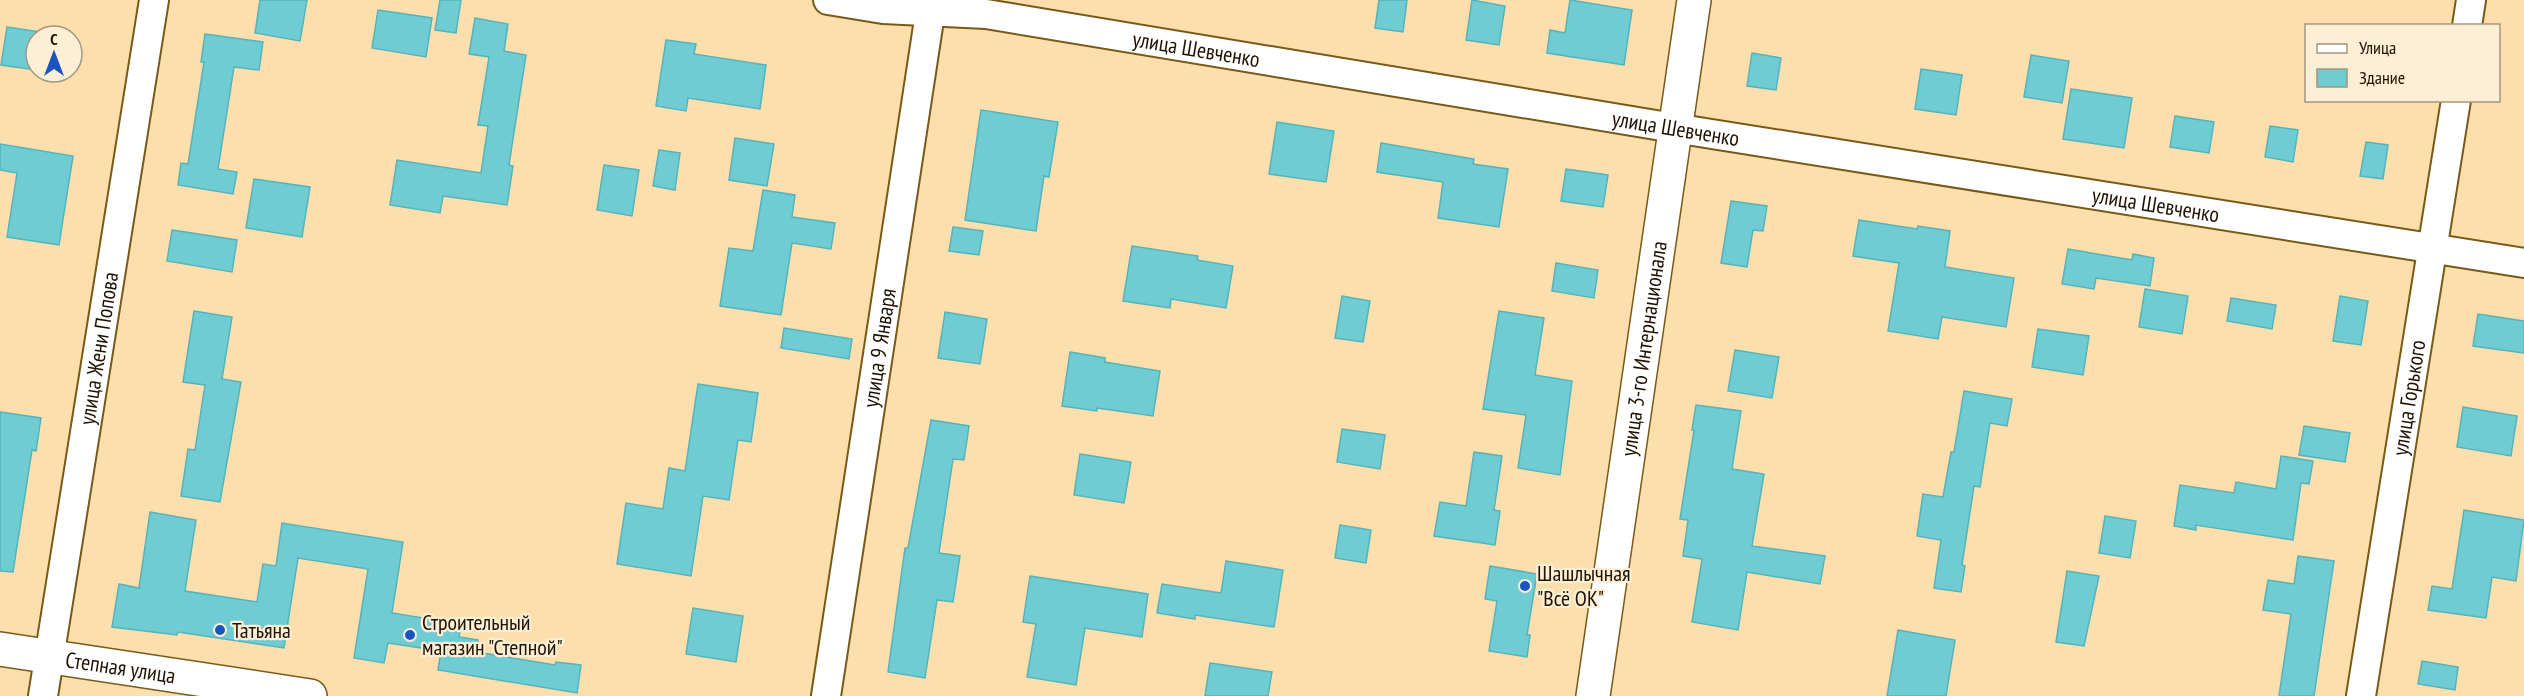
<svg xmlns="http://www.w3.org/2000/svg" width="2524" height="696" viewBox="0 0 2524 696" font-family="'PT Sans Narrow',sans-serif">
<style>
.building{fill:#6fccd3;stroke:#55b3ba;stroke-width:1.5}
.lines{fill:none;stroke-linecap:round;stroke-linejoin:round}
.minor-casing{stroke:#785917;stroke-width:32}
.tertiary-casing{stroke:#785917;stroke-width:36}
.secondary-casing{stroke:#785917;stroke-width:36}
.minor{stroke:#fff;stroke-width:28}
.tertiary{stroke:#fff;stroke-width:33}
.secondary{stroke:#fff;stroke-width:33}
.poi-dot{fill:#1955c1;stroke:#fdefd6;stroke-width:2}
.labels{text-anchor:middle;stroke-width:4.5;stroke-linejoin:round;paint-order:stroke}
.street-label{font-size:22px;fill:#1f1200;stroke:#fdefd6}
.poi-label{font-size:22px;fill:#1f1200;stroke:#fdefd6;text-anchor:start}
</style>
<rect width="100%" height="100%" fill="#fcdfad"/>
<g class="building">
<path d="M 260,0 L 307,0 L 300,41 L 255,33 Z"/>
<path d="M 440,0 L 461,0 L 456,33 L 435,30 Z"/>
<path d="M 1379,0 L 1407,0 L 1403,32 L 1375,28 Z"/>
<path d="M 1472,0 L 1505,6 L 1499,45 L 1466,40 Z"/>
<path d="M 1570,0 L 1632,10 L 1624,65 L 1547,53 L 1550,30 L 1565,33 Z"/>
<path d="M 378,10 L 432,18 L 426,57 L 372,48 Z"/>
<path d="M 475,18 L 508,24 L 504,51 L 526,55 L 509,165 L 513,166 L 507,205 L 443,196 L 440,213 L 390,205 L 397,160 L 481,173 L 488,126 L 478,125 L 489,57 L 469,54 Z"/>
<path d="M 7,27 L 60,35 L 60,36 L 36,36 L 36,70 L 1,65 Z"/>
<path d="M 205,34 L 263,42 L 259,70 L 234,67 L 218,169 L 237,172 L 233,194 L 178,185 L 181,163 L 188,164 L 204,62 L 201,62 Z"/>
<path d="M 666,40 L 696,44 L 694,54 L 766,65 L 760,109 L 688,98 L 686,111 L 656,106 Z"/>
<path d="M 1752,53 L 1781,58 L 1776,90 L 1747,86 Z"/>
<path d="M 2031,55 L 2069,61 L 2062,103 L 2024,97 Z"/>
<path d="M 1921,69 L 1962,75 L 1956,115 L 1915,109 Z"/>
<path d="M 2071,89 L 2132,98 L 2124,148 L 2063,139 Z"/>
<path d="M 981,110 L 1058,122 L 1049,177 L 1044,176 L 1036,231 L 965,220 Z"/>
<path d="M 2175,116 L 2214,122 L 2209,153 L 2170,147 Z"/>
<path d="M 1277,122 L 1334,131 L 1326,182 L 1269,174 Z"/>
<path d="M 2270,126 L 2298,130 L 2293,162 L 2265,157 Z"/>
<path d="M 735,138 L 774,144 L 767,186 L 729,180 Z"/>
<path d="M 2366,142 L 2388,145 L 2383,179 L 2360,176 Z"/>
<path d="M 1381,143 L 1474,159 L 1473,164 L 1508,169 L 1499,227 L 1438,218 L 1443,182 L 1377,172 Z"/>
<path d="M 0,144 L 73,156 L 59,245 L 7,237 L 17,173 L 0,170 Z"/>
<path d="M 659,150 L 680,153 L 675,190 L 653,186 Z"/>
<path d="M 604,165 L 639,170 L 632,216 L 597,210 Z"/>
<path d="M 1566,169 L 1608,175 L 1603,207 L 1561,201 Z"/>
<path d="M 254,179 L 310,187 L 302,237 L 246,228 Z"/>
<path d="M 763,190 L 795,195 L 792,217 L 835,223 L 831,249 L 792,243 L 781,315 L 720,306 L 729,248 L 753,251 Z"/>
<path d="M 1731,201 L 1767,206 L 1763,231 L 1753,230 L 1747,267 L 1721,263 Z"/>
<path d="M 1859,220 L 1917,229 L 1918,226 L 1950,231 L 1945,267 L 2014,278 L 2006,327 L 1942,317 L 1938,339 L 1888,331 L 1899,263 L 1853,256 Z"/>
<path d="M 953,227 L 983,231 L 979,255 L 949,251 Z"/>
<path d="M 172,230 L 237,240 L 232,272 L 167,261 Z"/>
<path d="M 1132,246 L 1198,256 L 1197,260 L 1233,266 L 1226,308 L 1171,299 L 1170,308 L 1123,301 Z"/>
<path d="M 2068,249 L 2132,260 L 2133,254 L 2154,258 L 2150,286 L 2096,278 L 2094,289 L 2062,284 Z"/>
<path d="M 1556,263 L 1598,270 L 1594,298 L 1552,291 Z"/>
<path d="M 2145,289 L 2188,296 L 2182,334 L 2139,327 Z"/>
<path d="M 1342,296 L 1370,301 L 1363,342 L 1335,338 Z"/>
<path d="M 2340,296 L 2368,301 L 2361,345 L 2333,341 Z"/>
<path d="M 2231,298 L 2276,305 L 2272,329 L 2227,321 Z"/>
<path d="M 194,311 L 232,317 L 222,379 L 241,382 L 220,502 L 181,496 L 188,449 L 195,450 L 205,385 L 183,382 Z"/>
<path d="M 1499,311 L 1544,318 L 1535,375 L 1572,381 L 1560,475 L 1518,468 L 1526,415 L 1483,409 Z"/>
<path d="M 945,312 L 987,319 L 980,364 L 938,358 Z"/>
<path d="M 2478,314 L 2524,321 L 2524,353 L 2473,346 Z"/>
<path d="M 784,328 L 852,339 L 849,359 L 781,348 Z"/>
<path d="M 2038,329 L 2089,336 L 2083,375 L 2032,367 Z"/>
<path d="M 1735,350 L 1779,357 L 1772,398 L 1728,391 Z"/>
<path d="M 1070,352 L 1105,358 L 1105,362 L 1160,371 L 1153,416 L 1097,408 L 1097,411 L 1062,406 Z"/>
<path d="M 698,384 L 758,393 L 751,442 L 738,440 L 729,500 L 703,496 L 691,576 L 617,564 L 626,503 L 663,509 L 669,468 L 685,471 Z"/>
<path d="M 1964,391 L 2012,399 L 2007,426 L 1990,423 L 1980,487 L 1974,486 L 1962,565 L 1965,566 L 1961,592 L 1934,588 L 1941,540 L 1917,536 L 1923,494 L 1943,497 L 1951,452 L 1954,452 Z"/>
<path d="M 1696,405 L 1741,411 L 1732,469 L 1764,474 L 1752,546 L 1825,556 L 1820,584 L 1747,572 L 1738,630 L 1692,622 L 1702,559 L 1683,556 L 1688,520 L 1680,519 L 1694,430 L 1692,430 Z"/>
<path d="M 2463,407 L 2517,416 L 2511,456 L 2457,447 Z"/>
<path d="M 0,412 L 41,418 L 36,451 L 32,450 L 13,572 L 0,571 Z"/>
<path d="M 931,420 L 969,426 L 964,460 L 953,459 L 939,553 L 960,556 L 953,602 L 937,600 L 925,678 L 888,672 L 905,548 L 908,548 Z"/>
<path d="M 2304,426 L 2350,433 L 2345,462 L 2299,455 Z"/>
<path d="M 1342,429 L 1385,435 L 1380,469 L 1337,462 Z"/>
<path d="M 1474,452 L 1502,456 L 1494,510 L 1500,511 L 1495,545 L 1434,536 L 1440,502 L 1466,506 Z"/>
<path d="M 1080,454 L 1131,462 L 1124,503 L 1074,495 Z"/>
<path d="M 2281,456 L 2313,461 L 2309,484 L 2301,483 L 2293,540 L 2196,525 L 2196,530 L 2174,526 L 2180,485 L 2234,493 L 2236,482 L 2276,489 Z"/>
<path d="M 2464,510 L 2524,520 L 2516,581 L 2492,577 L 2486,618 L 2428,610 L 2432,586 L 2452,589 Z"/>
<path d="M 150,512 L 196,520 L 185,591 L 257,602 L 263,564 L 276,566 L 282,523 L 403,542 L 392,613 L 461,624 L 459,637 L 478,640 L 477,652 L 555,665 L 556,662 L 581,665 L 577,693 L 438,670 L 441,651 L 388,643 L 384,663 L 354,658 L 368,569 L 298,558 L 284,648 L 178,632 L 177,635 L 112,627 L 119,584 L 139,588 Z"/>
<path d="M 2105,516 L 2136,521 L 2130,558 L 2099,553 Z"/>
<path d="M 1340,525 L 1371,530 L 1366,563 L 1335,558 Z"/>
<path d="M 2298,556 L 2334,561 L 2314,696 L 2279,696 L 2291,614 L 2263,610 L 2268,580 L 2294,584 Z"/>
<path d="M 1226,561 L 1283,570 L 1274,627 L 1195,615 L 1195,619 L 1157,613 L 1162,584 L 1221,593 Z"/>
<path d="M 1490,566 L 1537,574 L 1527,635 L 1530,635 L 1527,657 L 1489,651 L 1497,601 L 1485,599 Z"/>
<path d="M 2067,571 L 2099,576 L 2084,646 L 2056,642 Z"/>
<path d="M 1030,576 L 1148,594 L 1142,637 L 1085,628 L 1076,685 L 1027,677 L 1036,624 L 1023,622 Z"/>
<path d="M 693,608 L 743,616 L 736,662 L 686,654 Z"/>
<path d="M 1898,630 L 1955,640 L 1946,696 L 1887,696 Z"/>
<path d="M 2422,661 L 2458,667 L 2455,690 L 2418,684 Z"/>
<path d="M 1210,663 L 1272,672 L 1268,696 L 1205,696 Z"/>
</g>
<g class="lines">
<g class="minor-casing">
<g id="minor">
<path id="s1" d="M 828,0 L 883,9 L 986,14 L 1674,128 L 2524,263"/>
<path d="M 2467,26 L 2471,0"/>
<path id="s2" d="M 43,696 L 154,0"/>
<path id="s3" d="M 826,696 L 932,0"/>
<path id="s4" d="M 2361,696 L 2456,100"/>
</g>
</g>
<g class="tertiary-casing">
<g id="tertiary">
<path id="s5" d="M 1593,696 L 1694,0"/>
</g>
</g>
<g class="secondary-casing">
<g id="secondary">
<path id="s6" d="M 0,649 L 310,696"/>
</g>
</g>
<use href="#minor" class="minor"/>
<use href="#tertiary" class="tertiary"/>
<use href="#secondary" class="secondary"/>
</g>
<g class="poi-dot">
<circle cx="1525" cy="586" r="6"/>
<circle cx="220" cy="630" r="6"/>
<circle cx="410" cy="635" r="6"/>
</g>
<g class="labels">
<g class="street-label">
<text dy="8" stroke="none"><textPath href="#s1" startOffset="372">улица Шевченко</textPath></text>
<text dy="8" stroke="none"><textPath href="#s1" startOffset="858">улица Шевченко</textPath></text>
<text dy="8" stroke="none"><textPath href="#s1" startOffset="1344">улица Шевченко</textPath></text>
<text dy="8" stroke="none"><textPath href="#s2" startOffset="352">улица Жени Попова</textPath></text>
<text dy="8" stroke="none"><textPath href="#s3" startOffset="352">улица 9 Января</textPath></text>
<text dy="8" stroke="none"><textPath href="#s5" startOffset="351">улица 3-го Интернационала</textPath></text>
<text dy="8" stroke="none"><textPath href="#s4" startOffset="302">улица Горького</textPath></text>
<text dy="8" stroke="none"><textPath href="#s6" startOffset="122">Степная улица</textPath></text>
</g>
<g class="poi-label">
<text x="1537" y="581">Шашлычная<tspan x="1537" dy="25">"Всё ОК"</tspan></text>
<text x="422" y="630">Строительный<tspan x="422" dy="25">магазин "Степной"</tspan></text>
<text x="232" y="638">Татьяна</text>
</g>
</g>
<rect x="2305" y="24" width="195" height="78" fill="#fdefd6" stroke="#a49780" stroke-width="1.5"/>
<rect x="2317" y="44" width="30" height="9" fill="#ffffff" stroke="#a49780" stroke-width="1.5"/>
<text x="2359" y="54" font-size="18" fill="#1f1200">Улица</text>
<rect x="2317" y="69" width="30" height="18" fill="#6fccd3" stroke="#a49780" stroke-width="1.5"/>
<text x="2359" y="84" font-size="18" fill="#1f1200">Здание</text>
<g transform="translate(54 54)"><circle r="28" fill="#fdefd6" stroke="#a49780" stroke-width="1.5"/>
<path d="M0-4.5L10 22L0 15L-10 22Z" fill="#1955c1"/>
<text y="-9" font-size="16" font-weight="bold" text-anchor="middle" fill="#1f1200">С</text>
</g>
</svg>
